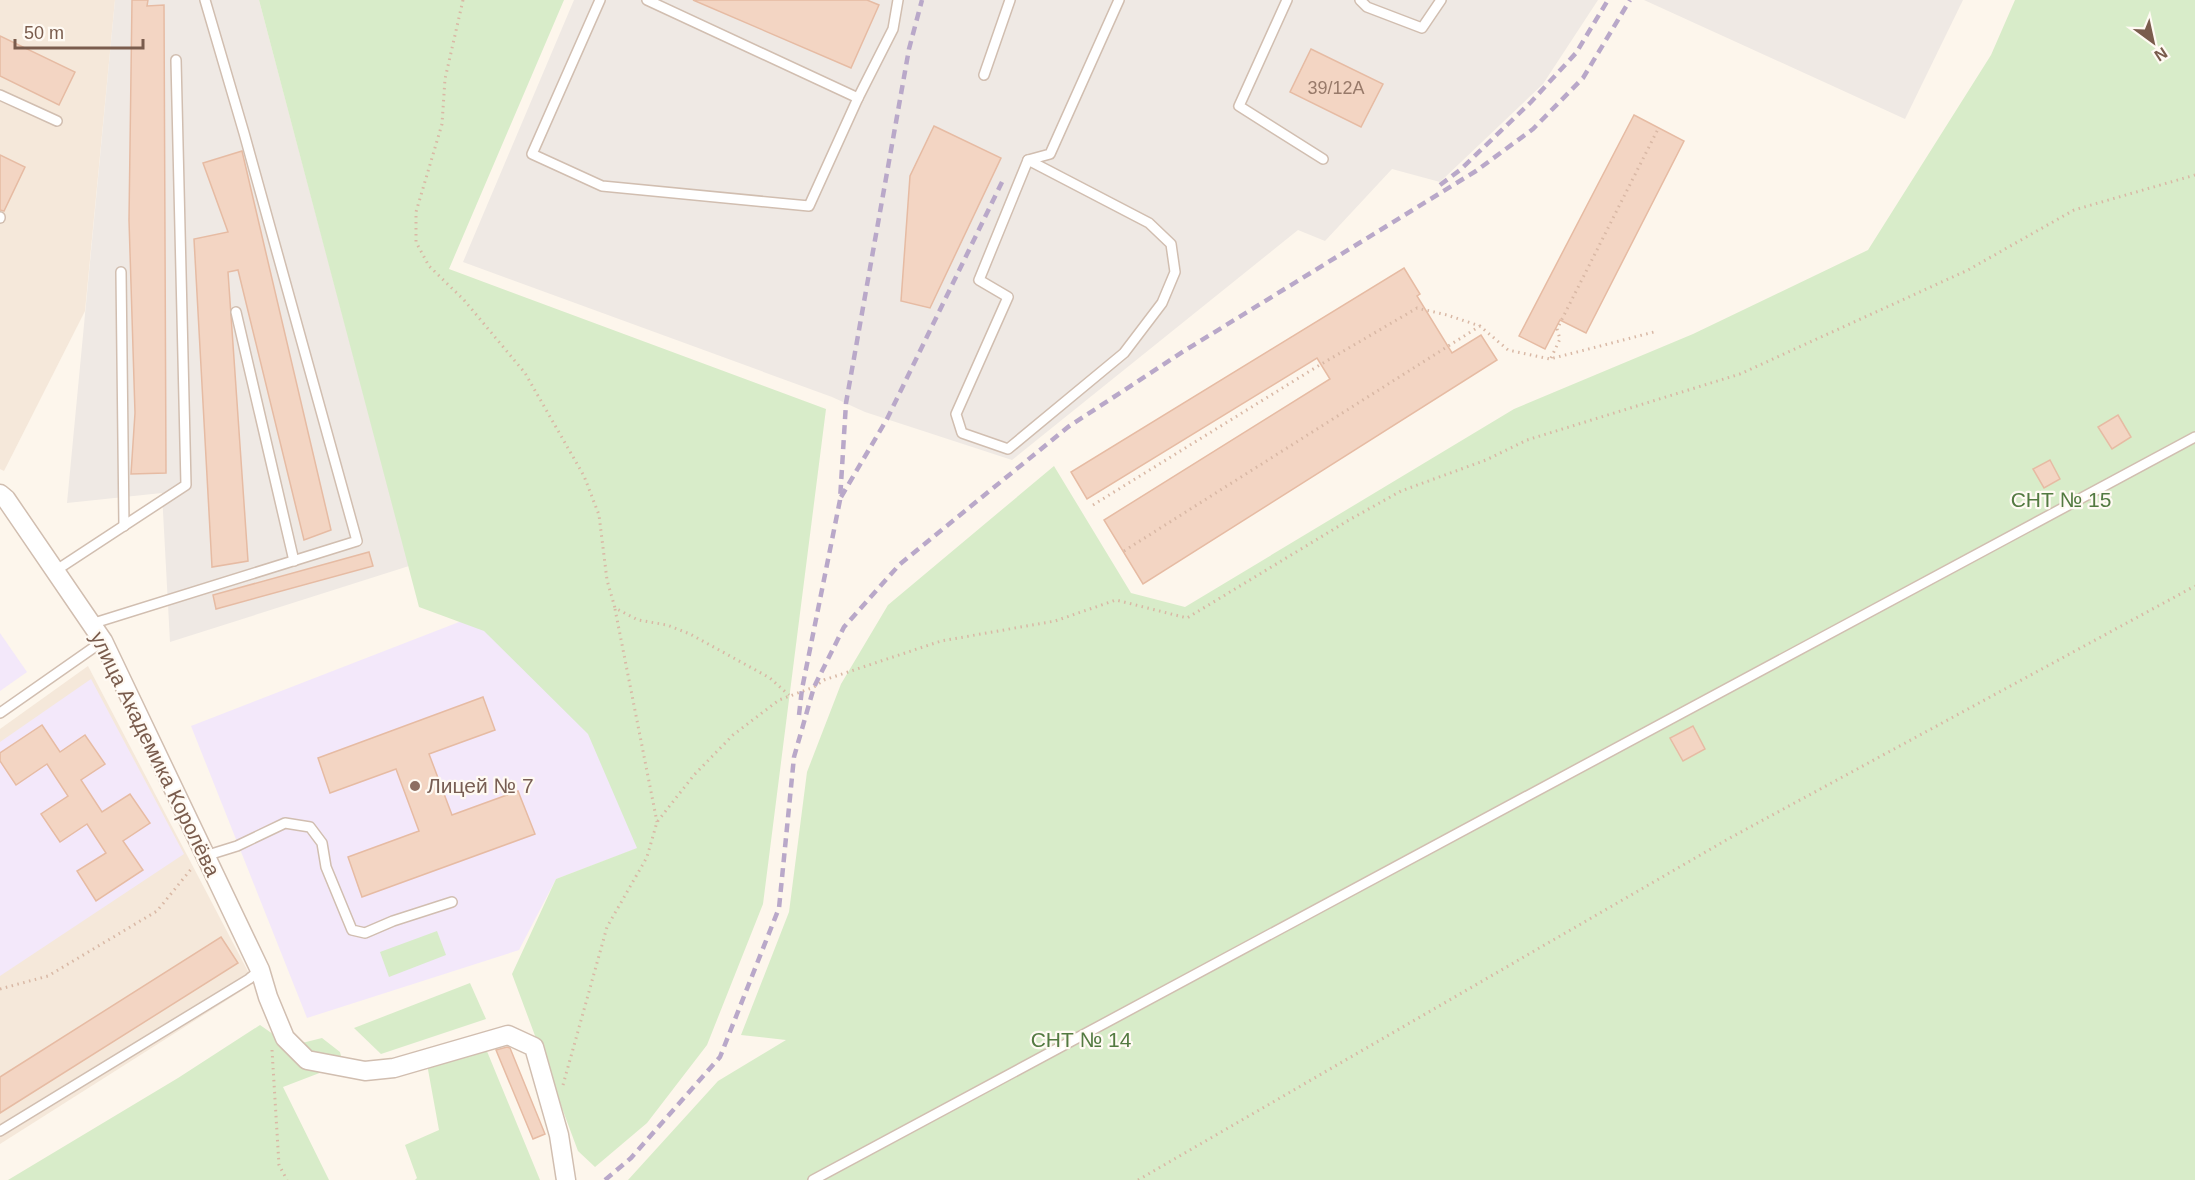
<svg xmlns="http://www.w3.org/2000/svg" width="2195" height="1180" viewBox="0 0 2195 1180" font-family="Arial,sans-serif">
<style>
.residential{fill:#f5e8da}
.industrial{fill:#efe9e4}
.education{fill:#f3e8fa}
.green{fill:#d8ecc9}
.building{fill:#f3d5c3;stroke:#e6bba3;stroke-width:1.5}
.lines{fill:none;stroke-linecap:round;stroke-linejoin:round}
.service-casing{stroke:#d1beb0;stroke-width:12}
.minor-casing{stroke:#d1beb0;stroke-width:21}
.path{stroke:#d9b8a5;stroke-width:3;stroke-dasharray:1.5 4.5;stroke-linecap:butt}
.service{stroke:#fff;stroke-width:9}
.minor{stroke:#fff;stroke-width:18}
.rail{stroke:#b9a8c9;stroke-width:4.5;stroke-dasharray:9 6;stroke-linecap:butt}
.education-dot{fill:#8d6e63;stroke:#fffaf3;stroke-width:2}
.labels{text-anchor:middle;stroke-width:4.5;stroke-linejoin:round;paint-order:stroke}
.number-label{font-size:18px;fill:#987a6a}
.park-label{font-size:21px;fill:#537a41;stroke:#fffaf3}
.street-label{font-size:21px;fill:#7a5c4d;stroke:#fffaf3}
.education-label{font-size:21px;fill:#785e54;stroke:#fffaf3;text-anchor:start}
</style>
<rect width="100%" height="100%" fill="#fdf6ec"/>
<g class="residential">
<path d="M 0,0 L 115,0 L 85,311 L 4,471 L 0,469 Z"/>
<path d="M 88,666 L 254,983 L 0,1144 L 0,729 Z"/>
</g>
<g class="industrial">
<path d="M 115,0 L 259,0 L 409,566 L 170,642 L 162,493 L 67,503 Z"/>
<path d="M 574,0 L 1598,0 L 1543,84 L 1440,182 L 1392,169 L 1325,241 L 1298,230 L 1012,460 L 865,412 L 832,397 L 463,262 Z"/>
<path d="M 1644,0 L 1963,0 L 1905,119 Z"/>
</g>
<g class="education">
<path d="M 544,589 L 638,848 L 556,879 L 519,950 L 307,1018 L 191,726 Z"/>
<path d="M 0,633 L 27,672 L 0,691 Z"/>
<path d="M 91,679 L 184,854 L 0,976 L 0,742 Z"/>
</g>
<g class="green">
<path d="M 259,0 L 564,0 L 449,269 L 826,409 L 763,904 L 707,1045 L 647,1123 L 595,1167 L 578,1151 L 512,974 L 556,879 L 637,848 L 588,734 L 484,631 L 419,607 Z"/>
<path d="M 2015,0 L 2195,0 L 2195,1180 L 628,1180 L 718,1081 L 786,1040 L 741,1035 L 789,912 L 807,772 L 841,684 L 888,605 L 1054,466 L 1131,593 L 1185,607 L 1514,409 L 1693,334 L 1868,250 L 1991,55 Z"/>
<path d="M 437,931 L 446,955 L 389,977 L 380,952 Z"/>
<path d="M 470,983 L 486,1019 L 381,1054 L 354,1028 Z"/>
<path d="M 260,1025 L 290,1046 L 322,1038 L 340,1052 L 343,1064 L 283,1087 L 329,1180 L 8,1180 L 178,1078 Z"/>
<path d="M 484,1044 L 540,1180 L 415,1180 L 417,1178 L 405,1145 L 439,1130 L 427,1064 Z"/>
</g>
<g class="building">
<path d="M 132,0 L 148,0 L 147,6 L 164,5 L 166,473 L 131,474 L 135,413 L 129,220 Z"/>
<path d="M 693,0 L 867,0 L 879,5 L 851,68 Z"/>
<path d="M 0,36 L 75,72 L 59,105 L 0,76 Z"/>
<path d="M 1311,49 L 1383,84 L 1361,127 L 1290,92 Z"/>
<path d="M 1634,115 L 1684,141 L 1586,333 L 1560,320 L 1545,349 L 1519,336 Z"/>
<path d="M 934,126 L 1001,158 L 930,308 L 901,301 L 910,176 Z"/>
<path d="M 242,151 L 331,530 L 304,540 L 238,270 L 228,272 L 248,561 L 212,567 L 194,239 L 228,232 L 203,163 Z"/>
<path d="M 0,155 L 25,167 L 4,211 L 0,210 Z"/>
<path d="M 1404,268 L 1420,294 L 1417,296 L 1452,353 L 1481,335 L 1497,360 L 1143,584 L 1104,520 L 1330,379 L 1317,358 L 1087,499 L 1071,472 Z"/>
<path d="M 2118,415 L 2131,437 L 2112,449 L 2098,427 Z"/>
<path d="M 2050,460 L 2060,479 L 2044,488 L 2033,469 Z"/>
<path d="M 369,552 L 373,566 L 216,609 L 213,595 Z"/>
<path d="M 483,697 L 495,730 L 429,754 L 452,815 L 518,791 L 535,834 L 362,897 L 348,857 L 419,831 L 396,769 L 330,793 L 318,758 Z"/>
<path d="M 42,725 L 60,752 L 85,735 L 105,764 L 81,780 L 102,812 L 130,794 L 150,823 L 123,841 L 143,870 L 96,901 L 77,871 L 106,853 L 87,824 L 60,842 L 41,814 L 68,796 L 47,764 L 16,785 L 0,761 L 0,753 Z"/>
<path d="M 1693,726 L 1705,749 L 1683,761 L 1670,738 Z"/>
<path d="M 221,937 L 238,963 L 0,1113 L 0,1077 Z"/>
<path d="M 507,1047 L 510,1048 L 545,1134 L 533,1139 L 496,1050 Z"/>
</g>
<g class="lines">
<g class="service-casing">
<g id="service">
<path d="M 600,0 L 532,154 L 602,186 L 809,206 L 858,98 L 893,29 L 898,0"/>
<path d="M 647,0 L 858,98"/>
<path d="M 1287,0 L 1239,106 L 1323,159"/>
<path d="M 1360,0 L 1367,7 L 1422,28 L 1441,0"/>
<path d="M 984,75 L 1010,0"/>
<path d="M 0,95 L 57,121"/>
<path d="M 1028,160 L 1149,223 L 1171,244 L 1175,272 L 1162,303 L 1124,353 L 1008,449 L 962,433 L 956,414 L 1008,297 L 979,280 Z"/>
<path d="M 1028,160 L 1050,154 L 1119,0"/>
<path d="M 0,217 L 0,218"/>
<path d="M 121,272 L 124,526"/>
<path d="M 236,312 L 294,561"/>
<path d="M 55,571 L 186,485 L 176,60"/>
<path d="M 91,624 L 357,541 L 244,133 L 205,0"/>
<path d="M 0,713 L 103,641"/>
<path d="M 205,856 L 237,846 L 285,823 L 310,827 L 322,843 L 326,867 L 352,930 L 365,933 L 393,921 L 452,902"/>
<path d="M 0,1131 L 249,979 L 260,970"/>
<path d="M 813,1180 L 2195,437"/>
</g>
</g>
<g class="minor-casing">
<path id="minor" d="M 0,494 L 6,499 L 103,641 L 260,970 L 268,997 L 285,1038 L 307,1060 L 365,1071 L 394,1068 L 508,1035 L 534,1047 L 559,1135 L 566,1180"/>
</g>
<g class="path">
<path d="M 463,0 L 445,79 L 442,124 L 416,212 L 416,242 L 429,266 L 464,300 L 525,373 L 584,476 L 599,515 L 607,580 L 615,608 L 638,620 L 667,625 L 690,634 L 770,678 L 789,695"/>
<path d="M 1551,358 L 1560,339 L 1557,329 L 1658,129"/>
<path d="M 1093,505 L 1318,366 L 1417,308 L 1447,315 L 1480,326 L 1508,350 L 1550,359 L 1654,332"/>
<path d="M 1124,551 L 1480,326"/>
<path d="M 615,609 L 657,822"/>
<path d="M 0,989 L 48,976 L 157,911 L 192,868"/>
<path d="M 272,1050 L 279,1165 L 287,1180"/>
<path d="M 563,1085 L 607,927 L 647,857 L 657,822 L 694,775 L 733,735 L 779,700 L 814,687 L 824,680 L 941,641 L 1055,621 L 1116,600 L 1187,618 L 1349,520 L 1401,491 L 1486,460 L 1527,440 L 1740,374 L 1968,270 L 2074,210 L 2195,175"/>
<path d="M 1138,1180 L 1728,839 L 2195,586"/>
</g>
<use href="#service" class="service"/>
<use href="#minor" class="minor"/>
<g class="rail">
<path d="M 1440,185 L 1460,170 L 1531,102 L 1576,53 L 1608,0"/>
<path d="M 841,497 L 887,419 L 1003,180"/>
<path d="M 799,715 L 802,689 L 840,500 L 846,403 L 909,49 L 922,0"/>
<path d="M 605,1180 L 631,1158 L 720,1057 L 779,908 L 794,757 L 814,687 L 844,627 L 900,564 L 1068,427 L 1184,351 L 1476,171 L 1533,129 L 1583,78 L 1630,0"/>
</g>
</g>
<circle class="education-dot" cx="415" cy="786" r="6"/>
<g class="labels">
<g class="number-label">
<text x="1336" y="94">39/12А</text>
</g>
<g class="park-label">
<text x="2061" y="507">СНТ № 15</text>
<text x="1081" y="1047">СНТ № 14</text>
</g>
<g class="street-label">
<text transform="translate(155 754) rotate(64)" y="7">улица Академика Королёва</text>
</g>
<g class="education-label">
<text x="427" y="793">Лицей № 7</text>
</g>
</g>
<g transform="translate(2153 42) rotate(147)" stroke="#fffaf3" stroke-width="4.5" paint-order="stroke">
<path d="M0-4.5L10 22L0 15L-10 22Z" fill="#7a5c4d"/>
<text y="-9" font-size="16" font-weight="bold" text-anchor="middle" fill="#7a5c4d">N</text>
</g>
<path d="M15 39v9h128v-9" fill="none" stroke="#7a5c4d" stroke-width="3"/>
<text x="24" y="39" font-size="18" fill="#7a5c4d" stroke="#fffaf3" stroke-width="4.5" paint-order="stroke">50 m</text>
</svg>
